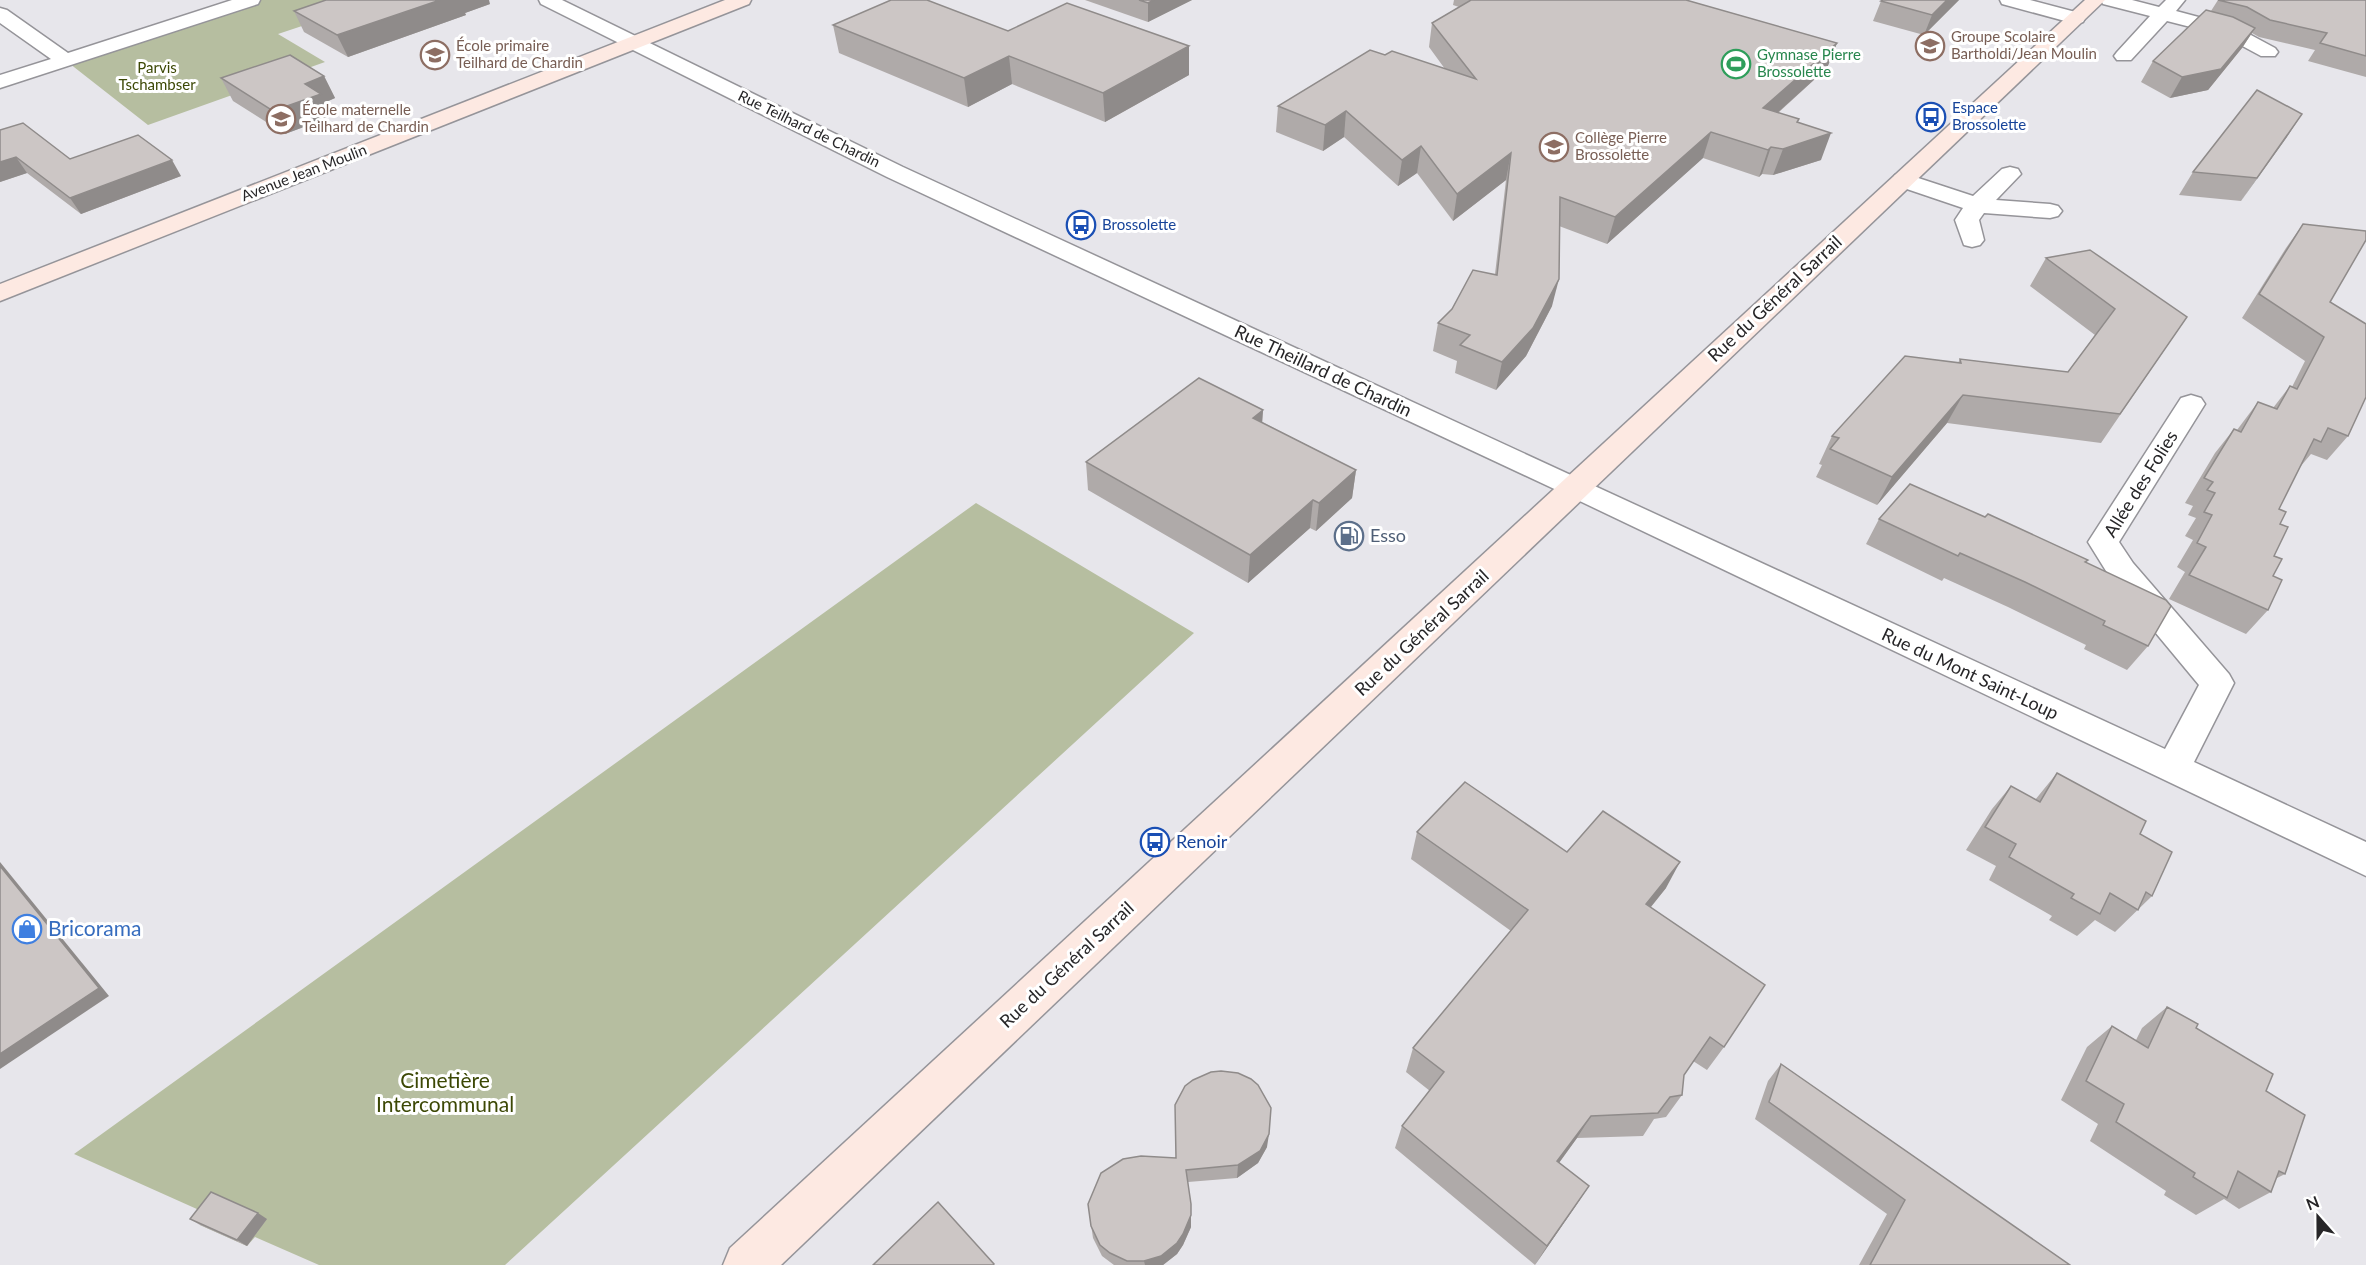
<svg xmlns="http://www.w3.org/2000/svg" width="2366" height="1265" viewBox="0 0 2366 1265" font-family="Lato,sans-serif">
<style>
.green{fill:#b6bea0}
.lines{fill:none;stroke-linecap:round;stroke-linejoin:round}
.street-casing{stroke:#959499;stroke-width:3}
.secondary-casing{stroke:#959499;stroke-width:3}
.street{fill:#fff;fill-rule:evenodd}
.secondary{fill:#fde9e2;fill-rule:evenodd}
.wall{fill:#afaaa9}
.shaded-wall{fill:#8f8b8a}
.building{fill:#ccc6c5;stroke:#8f8b8a;stroke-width:1.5}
.labels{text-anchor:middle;stroke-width:6;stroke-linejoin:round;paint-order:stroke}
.far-education-label{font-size:15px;fill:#785e54;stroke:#fff;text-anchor:start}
.far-leisure-label{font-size:15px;fill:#27864d;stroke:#fff;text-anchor:start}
.far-park-label{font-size:15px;fill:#3c4805;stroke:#fff}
.far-transit-label{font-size:15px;fill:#164399;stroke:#fff;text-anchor:start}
.far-street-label{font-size:15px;fill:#272628;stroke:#fff}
.street-label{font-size:18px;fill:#272628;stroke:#fff}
.service-label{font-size:18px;fill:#4e5e75;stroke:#fff;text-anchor:start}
.transit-label{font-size:18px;fill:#164399;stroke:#fff;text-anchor:start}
.near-shop-label{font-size:21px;fill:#366cbe;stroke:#fff;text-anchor:start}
.near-park-label{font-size:21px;fill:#3c4805;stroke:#fff}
</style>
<rect width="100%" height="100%" fill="#e7e6eb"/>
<g class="green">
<path d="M 252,0 L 380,0 L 278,34 L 325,62 L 148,125 L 65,60 Z"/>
<path d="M 976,503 L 1194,633 L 505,1265 L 319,1265 L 255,1237 L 247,1246 L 200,1225 L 208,1214 L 74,1154 Z"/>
</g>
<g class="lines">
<g class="street-casing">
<g id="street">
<path d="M 232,0 L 260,0 L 258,4 L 0,88 L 0,75 L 51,59 L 0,23 L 0,8 L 7,10 L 68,53 Z"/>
<path d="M 539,0 L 562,0 L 903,167 L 2165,749 L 2199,685 L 2111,579 L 2088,542 L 2181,398 L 2191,395 L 2201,398 L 2205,404 L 2119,542 L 2133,563 L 2229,674 L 2234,683 L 2194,762 L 2366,842 L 2366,876 L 1565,494 L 887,177 L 541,4 Z"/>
<path d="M 2000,0 L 2030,0 L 2083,14 L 2085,18 L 2083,22 L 2076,24 L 2002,4 Z"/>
<path d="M 2101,0 L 2132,0 L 2159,7 L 2166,0 L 2185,0 L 2176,11 L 2236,27 L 2275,48 L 2278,52 L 2275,56 L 2261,56 L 2222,35 L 2167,21 L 2131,60 L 2117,60 L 2114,56 L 2117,52 L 2150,16 L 2103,4 Z"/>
<path d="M 2010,167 L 2018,169 L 2021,174 L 1996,200 L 2050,204 L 2058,206 L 2062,211 L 2058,216 L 2050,218 L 1984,213 L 1979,220 L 1984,240 L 1980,245 L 1972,247 L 1964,245 L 1955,220 L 1963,208 L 1895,185 L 1892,180 L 1895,175 L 1903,173 L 1973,196 L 2002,169 Z"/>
</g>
</g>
<g class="secondary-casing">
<g id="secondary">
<path d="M 725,0 L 751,0 L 749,4 L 0,301 L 0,284 Z"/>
<path d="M 2085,0 L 2105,0 L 781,1265 L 723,1265 L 730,1248 Z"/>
</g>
</g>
<use href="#street" class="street"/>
<use href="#secondary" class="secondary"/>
</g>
<g class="wall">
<path d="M 1085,0 L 1192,0 L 1148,22 Z"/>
<path d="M 1454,0 L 1686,0 L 1837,43 L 1827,68 L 1778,113 L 1798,123 L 1821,160 L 1773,175 L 1762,174 L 1759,177 L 1703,158 L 1607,244 L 1559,226 L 1552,306 L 1526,356 L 1496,390 L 1455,373 L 1457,361 L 1433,351 L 1438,323 L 1495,274 L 1506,180 L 1453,221 L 1417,173 L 1398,186 L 1344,137 L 1323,151 L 1276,132 L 1278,106 L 1385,55 L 1445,69 L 1429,47 L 1432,23 L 1459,7 L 1453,5 Z"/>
<path d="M 1959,0 L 1924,35 L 1873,21 L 1881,1 Z"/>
<path d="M 2218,0 L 2366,0 L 2366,77 L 2308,61 L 2315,50 L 2259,37 L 2252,33 L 2242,48 L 2208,90 L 2170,98 L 2141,82 L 2153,61 L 2211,11 Z"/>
<path d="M 490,4 L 465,13 L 466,15 L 348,57 L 304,32 L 294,11 Z"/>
<path d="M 833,25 L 1008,31 L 1189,75 L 1105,122 L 1012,84 L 968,107 L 839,53 Z"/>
<path d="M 324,76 L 335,98 L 326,102 L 333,116 L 285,134 L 233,101 L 221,78 Z"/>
<path d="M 2302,114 L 2241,201 L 2179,195 L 2193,172 Z"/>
<path d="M 0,130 L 70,159 L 181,176 L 81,214 L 27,173 L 0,182 Z"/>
<path d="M 2303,224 L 2330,302 L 2348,436 L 2327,460 L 2311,454 L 2300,467 L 2279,509 L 2280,524 L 2274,556 L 2273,576 L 2268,610 L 2246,634 L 2169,599 L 2185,572 L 2177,567 L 2193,540 L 2185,536 L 2196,518 L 2188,515 L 2193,506 L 2185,503 L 2215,453 L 2234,429 L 2237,430 L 2258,402 L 2273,408 L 2290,386 L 2292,387 L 2305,361 L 2242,318 L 2286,248 Z"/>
<path d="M 2046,258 L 2187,317 L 2101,443 L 1947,423 L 1877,505 L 1816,477 L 1822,465 L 1819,464 L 1832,436 L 1958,363 L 1960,359 L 2068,372 L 2095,335 L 2030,286 Z"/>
<path d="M 1263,410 L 1262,422 L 1356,470 L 1352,498 L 1316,531 L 1310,528 L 1248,583 L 1088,490 L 1086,462 Z"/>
<path d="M 1985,517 L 2088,560 L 2086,563 L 2148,646 L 2127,670 L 2084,649 L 2086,645 L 2008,607 L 1944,578 L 1942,581 L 1866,544 L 1879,519 Z"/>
<path d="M 2057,773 L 2140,834 L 2152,896 L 2115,932 L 2095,920 L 2077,936 L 2049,920 L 2052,916 L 1989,880 L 1996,866 L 1966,850 L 1992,809 L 2011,786 L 2035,800 Z"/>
<path d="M 1417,832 L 1567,852 L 1666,888 L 1651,907 L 1724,1047 L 1707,1070 L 1693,1061 L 1684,1075 L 1682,1095 L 1666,1117 L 1654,1119 L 1643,1136 L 1577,1138 L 1559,1163 L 1589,1186 L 1535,1265 L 1395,1148 L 1402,1126 L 1430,1091 L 1406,1072 L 1413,1048 L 1511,931 L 1411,859 Z"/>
<path d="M 2167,1007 L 2196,1028 L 2266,1091 L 2285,1174 L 2275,1179 L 2271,1192 L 2239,1209 L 2224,1199 L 2196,1215 L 2164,1195 L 2166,1191 L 2090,1141 L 2098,1124 L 2061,1100 L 2087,1047 L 2112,1026 L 2136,1040 L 2142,1028 Z"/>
<path d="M 1781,1064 L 2070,1265 L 1859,1265 L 1887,1214 L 1755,1119 L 1768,1081 Z"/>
<path d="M 1267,1147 L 1258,1163 L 1237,1178 L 1188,1182 L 1191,1227 L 1183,1245 L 1177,1254 L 1163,1265 L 1114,1265 L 1102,1256 L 1093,1238 L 1088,1204 L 1176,1158 Z"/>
<path d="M 190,1219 L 267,1219 L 247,1246 L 200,1225 Z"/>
</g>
<g class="shaded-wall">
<path d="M 440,0 L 489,0 L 490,4 L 465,13 L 466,15 L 348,57 L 337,35 Z"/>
<path d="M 1154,0 L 1192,0 L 1148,22 L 1148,3 Z"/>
<path d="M 1947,0 L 1959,0 L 1924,35 L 1932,15 Z"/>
<path d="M 2255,28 L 2242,48 L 2208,90 L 2170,98 L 2182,77 Z"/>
<path d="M 1837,43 L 1827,68 L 1754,134 L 1763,108 Z"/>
<path d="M 1189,46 L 1189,75 L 1105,122 L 1103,93 Z"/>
<path d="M 1009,56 L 1012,84 L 968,107 L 964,78 Z"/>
<path d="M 324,76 L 335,98 L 326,102 L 333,116 L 285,134 L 273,111 L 305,84 Z"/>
<path d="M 1346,111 L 1344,137 L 1323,151 L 1325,125 Z"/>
<path d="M 2302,114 L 2287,137 L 2241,201 L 2257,178 Z"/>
<path d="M 1799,119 L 1789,146 L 1831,133 L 1821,160 L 1773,175 L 1783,149 Z"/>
<path d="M 1711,132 L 1703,158 L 1607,244 L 1615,217 Z"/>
<path d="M 1421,146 L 1417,173 L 1398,186 L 1402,160 Z"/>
<path d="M 1771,147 L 1762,174 L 1759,177 L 1768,150 Z"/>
<path d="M 1511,153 L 1506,180 L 1453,221 L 1457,194 Z"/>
<path d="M 16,157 L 27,173 L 0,182 L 0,162 Z"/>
<path d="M 172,160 L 181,176 L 81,214 L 70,198 Z"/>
<path d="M 1559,279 L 1552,306 L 1526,356 L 1496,390 L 1502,362 Z"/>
<path d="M 1963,395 L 1947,423 L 1877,505 L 1892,477 Z"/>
<path d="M 1263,410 L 1261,439 L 1253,418 Z"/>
<path d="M 1356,470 L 1352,498 L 1316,531 L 1319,503 Z"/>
<path d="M 1313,500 L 1310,528 L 1248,583 L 1250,555 Z"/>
<path d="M 0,862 L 109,996 L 0,1069 Z"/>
<path d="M 1680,862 L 1666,888 L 1632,930 L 1646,904 Z"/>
<path d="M 1591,1116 L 1577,1138 L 1545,1182 L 1557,1161 Z"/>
<path d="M 1269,1134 L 1267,1147 L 1258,1163 L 1237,1178 L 1238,1165 Z"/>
<path d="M 1589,1186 L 1575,1207 L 1535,1265 L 1547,1246 Z"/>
<path d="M 1191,1204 L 1191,1227 L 1183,1245 L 1177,1254 L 1163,1265 L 1145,1265 L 1144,1261 Z"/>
<path d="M 258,1213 L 267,1219 L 247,1246 L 237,1240 Z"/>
</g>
<g class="building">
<path d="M 326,0 L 440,0 L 337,35 L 294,11 Z"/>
<path d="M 891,0 L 927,0 L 1008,31 L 1067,3 L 1189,46 L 1103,93 L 1009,56 L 964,78 L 833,25 Z"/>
<path d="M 1139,0 L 1154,0 L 1148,3 Z"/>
<path d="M 1471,0 L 1686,0 L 1837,43 L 1763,108 L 1799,119 L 1797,122 L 1831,133 L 1783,149 L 1771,147 L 1768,150 L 1711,132 L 1615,217 L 1560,197 L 1559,279 L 1533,328 L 1502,362 L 1460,345 L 1470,335 L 1438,323 L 1452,309 L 1473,270 L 1497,275 L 1511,153 L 1457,194 L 1421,146 L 1402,160 L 1346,111 L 1325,125 L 1278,106 L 1370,50 L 1385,55 L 1392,51 L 1476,79 L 1432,23 Z"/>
<path d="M 1883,0 L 1947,0 L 1932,15 L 1881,1 Z"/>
<path d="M 2218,0 L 2366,0 L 2366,56 L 2320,43 L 2327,33 L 2270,20 L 2247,7 Z"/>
<path d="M 2206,10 L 2233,17 L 2255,28 L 2221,69 L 2182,77 L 2153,61 Z"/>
<path d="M 290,55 L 324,76 L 305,84 L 321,94 L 273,111 L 221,78 Z"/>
<path d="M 2257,90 L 2302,114 L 2257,178 L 2193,172 Z"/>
<path d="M 23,123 L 70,159 L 138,135 L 172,160 L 70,198 L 16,157 L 0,162 L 0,130 Z"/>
<path d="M 2303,224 L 2366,231 L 2366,240 L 2330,302 L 2366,324 L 2366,397 L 2348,436 L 2328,428 L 2321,442 L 2314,439 L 2279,509 L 2286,512 L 2280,524 L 2288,527 L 2274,556 L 2282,559 L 2273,576 L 2282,580 L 2268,610 L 2189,575 L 2206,547 L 2197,543 L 2212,515 L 2204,512 L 2215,493 L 2207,490 L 2213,482 L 2204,478 L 2234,429 L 2241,432 L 2258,402 L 2277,409 L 2290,386 L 2297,389 L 2324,337 L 2259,294 Z"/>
<path d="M 2090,250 L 2187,317 L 2120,414 L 1963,395 L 1892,477 L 1830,449 L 1839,438 L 1832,436 L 1905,356 L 1961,363 L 1960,359 L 2068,372 L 2115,309 L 2046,258 Z"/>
<path d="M 1199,378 L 1263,410 L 1253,418 L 1356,470 L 1319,503 L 1313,500 L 1250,555 L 1086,462 Z"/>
<path d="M 1910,484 L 1985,517 L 1988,514 L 2088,560 L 2085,562 L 2166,600 L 2171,606 L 2148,646 L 2103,625 L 2105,621 L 2025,582 L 1960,553 L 1958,556 L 1879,519 Z"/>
<path d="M 2057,773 L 2146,821 L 2140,834 L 2172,852 L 2152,896 L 2146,892 L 2138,910 L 2110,893 L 2100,914 L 2071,898 L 2074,894 L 2009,857 L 2016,844 L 1985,827 L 2011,786 L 2040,802 Z"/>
<path d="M 1465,782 L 1567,852 L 1603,811 L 1680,862 L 1646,904 L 1765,985 L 1724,1047 L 1710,1037 L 1684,1075 L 1682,1095 L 1670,1097 L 1658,1113 L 1591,1116 L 1557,1161 L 1589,1186 L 1547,1246 L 1402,1126 L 1444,1072 L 1413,1048 L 1528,910 L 1417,832 Z"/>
<path d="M 0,866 L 99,988 L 0,1054 Z"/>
<path d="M 2167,1007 L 2198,1024 L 2196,1028 L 2273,1074 L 2266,1091 L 2305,1115 L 2285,1174 L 2279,1171 L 2271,1192 L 2238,1171 L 2227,1198 L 2193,1177 L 2195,1173 L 2116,1122 L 2124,1104 L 2086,1081 L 2112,1026 L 2148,1048 Z"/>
<path d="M 1781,1064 L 2070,1265 L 1870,1265 L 1905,1200 L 1769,1102 Z"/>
<path d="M 1221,1071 L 1238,1073 L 1251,1079 L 1258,1085 L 1271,1108 L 1269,1134 L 1260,1151 L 1238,1165 L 1186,1170 L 1191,1204 L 1191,1215 L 1183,1234 L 1177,1243 L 1161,1256 L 1144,1261 L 1127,1261 L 1110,1253 L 1100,1245 L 1091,1226 L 1088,1204 L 1101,1173 L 1123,1159 L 1141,1156 L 1176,1158 L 1175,1105 L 1185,1086 L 1193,1080 L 1211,1072 Z"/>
<path d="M 211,1192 L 258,1213 L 237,1240 L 190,1219 Z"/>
<path d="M 938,1202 L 994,1264 L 993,1265 L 873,1265 Z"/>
</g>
<defs>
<g id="school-ring" transform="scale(1.5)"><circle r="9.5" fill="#fff" stroke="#8d6e63" stroke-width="1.5"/><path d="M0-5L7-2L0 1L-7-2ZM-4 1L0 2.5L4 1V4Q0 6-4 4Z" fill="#8d6e63"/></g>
<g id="stadium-ring" transform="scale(1.5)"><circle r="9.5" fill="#fff" stroke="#2e9e5b" stroke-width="1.5"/><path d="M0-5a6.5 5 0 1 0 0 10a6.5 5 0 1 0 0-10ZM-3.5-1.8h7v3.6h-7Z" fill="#2e9e5b"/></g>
<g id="bus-ring" transform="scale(1.5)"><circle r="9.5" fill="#fff" stroke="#1a4fb4" stroke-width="1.5"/><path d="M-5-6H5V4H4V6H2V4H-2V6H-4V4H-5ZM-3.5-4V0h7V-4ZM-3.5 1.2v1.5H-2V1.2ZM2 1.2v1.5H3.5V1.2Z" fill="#1a4fb4"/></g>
<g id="fuel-ring" transform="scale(1.5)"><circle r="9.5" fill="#fff" stroke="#5c6f8a" stroke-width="1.5"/><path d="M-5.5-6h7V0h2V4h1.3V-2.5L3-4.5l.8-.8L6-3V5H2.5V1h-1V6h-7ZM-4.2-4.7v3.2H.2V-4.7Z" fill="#5c6f8a"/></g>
<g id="shop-ring" transform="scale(1.5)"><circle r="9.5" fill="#fff" stroke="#3f7fe0" stroke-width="1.5"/><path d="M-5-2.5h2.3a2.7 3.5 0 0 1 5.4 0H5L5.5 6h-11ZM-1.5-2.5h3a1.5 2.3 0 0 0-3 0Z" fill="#3f7fe0"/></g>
</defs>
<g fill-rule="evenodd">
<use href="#school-ring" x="1930" y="46"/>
<use href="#school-ring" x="435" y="55"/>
<use href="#stadium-ring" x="1736" y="64"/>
<use href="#bus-ring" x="1931" y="117"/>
<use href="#school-ring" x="281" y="119"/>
<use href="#school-ring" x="1554" y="147"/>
<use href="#bus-ring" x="1081" y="225"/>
<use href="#fuel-ring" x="1349" y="536"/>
<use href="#bus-ring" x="1155" y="842"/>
<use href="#shop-ring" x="27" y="929"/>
</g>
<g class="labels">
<g class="far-education-label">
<text x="1951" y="42">Groupe Scolaire<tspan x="1951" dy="17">Bartholdi/Jean Moulin</tspan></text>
<text x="456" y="51">École primaire<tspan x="456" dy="17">Teilhard de Chardin</tspan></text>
<text x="302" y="115">École maternelle<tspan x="302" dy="17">Teilhard de Chardin</tspan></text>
<text x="1575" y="143">Collège Pierre<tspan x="1575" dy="17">Brossolette</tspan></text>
</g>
<g class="far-leisure-label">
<text x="1757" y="60">Gymnase Pierre<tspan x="1757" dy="17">Brossolette</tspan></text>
</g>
<g class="far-park-label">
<text x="157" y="73">Parvis<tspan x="157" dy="17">Tschambser</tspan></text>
</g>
<g class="far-transit-label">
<text x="1952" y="113">Espace<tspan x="1952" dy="17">Brossolette</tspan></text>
<text x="1102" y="230">Brossolette</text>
</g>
<g class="far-street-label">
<text transform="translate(809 129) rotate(26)" y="5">Rue Teilhard de Chardin</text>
<text transform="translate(304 173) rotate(-21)" y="5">Avenue Jean Moulin</text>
</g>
<g class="street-label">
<text transform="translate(1775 299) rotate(-43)" y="6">Rue du Général Sarrail</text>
<text transform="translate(1323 371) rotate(25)" y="6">Rue Theillard de Chardin</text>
<text transform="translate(2141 484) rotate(-58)" y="6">Allée des Folies</text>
<text transform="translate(1422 633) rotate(-43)" y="6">Rue du Général Sarrail</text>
<text transform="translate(1970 674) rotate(25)" y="6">Rue du Mont Saint-Loup</text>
<text transform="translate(1067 965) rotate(-43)" y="6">Rue du Général Sarrail</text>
</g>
<g class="service-label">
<text x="1370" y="542">Esso</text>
</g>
<g class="transit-label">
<text x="1176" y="848">Renoir</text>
</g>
<g class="near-shop-label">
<text x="48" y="936">Bricorama</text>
</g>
<g class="near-park-label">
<text x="445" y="1088">Cimetière<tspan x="445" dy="24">Intercommunal</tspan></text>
</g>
</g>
<g transform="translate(2318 1217) rotate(339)" stroke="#ffffff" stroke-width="4.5" paint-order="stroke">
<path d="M0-4.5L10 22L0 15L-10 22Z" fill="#272628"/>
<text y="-9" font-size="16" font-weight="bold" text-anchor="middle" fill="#272628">N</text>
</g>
</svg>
